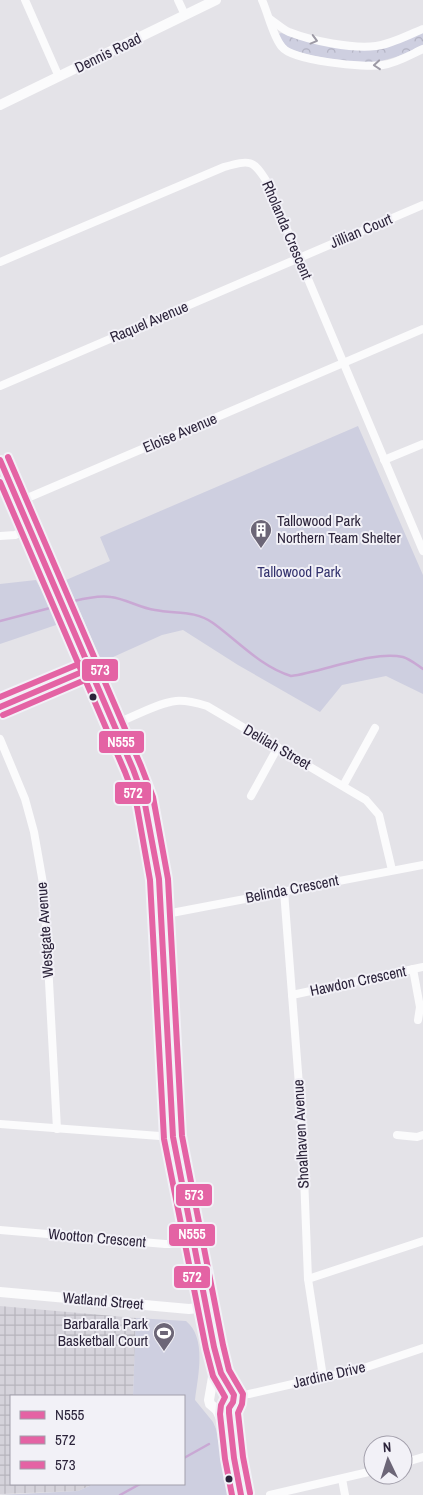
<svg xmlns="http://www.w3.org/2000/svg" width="423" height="1495" viewBox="0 0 423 1495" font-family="'Archivo Narrow',sans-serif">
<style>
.industrial{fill:url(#industrial-grid)}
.green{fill:#cecfe0}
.forest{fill:url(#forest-crowns)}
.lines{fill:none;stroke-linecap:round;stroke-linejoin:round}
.stream{stroke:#c9a8d4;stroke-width:2.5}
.minor{stroke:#fbfbfc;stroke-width:8}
.tertiary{stroke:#fbfbfc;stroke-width:10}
.bus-1-casing{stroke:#f2f1f7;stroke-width:10}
.bus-2-casing{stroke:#f2f1f7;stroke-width:10}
.bus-3-casing{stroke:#f2f1f7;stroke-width:10}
.bus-1{stroke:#e463a4;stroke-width:6}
.bus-2{stroke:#e463a4;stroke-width:6}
.bus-3{stroke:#e463a4;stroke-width:6}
.oneway{stroke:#9d9aa5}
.bus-dot{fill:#2b233a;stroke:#f2f1f7;stroke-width:2}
.labels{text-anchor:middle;stroke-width:4;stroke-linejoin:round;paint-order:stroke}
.street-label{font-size:15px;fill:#2b233a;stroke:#f2f1f7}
.poi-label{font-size:15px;fill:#2b233a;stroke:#f2f1f7;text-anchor:start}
.park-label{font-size:15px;fill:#32316d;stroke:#f2f1f7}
.line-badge{stroke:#f2f1f7;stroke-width:2}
.badge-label{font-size:14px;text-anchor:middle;font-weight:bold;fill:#fff}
</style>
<defs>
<pattern id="industrial-grid" width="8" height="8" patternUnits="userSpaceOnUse" patternTransform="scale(1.25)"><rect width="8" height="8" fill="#d5d3db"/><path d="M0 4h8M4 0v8" fill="none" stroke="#b7b5bd"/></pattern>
<pattern id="forest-crowns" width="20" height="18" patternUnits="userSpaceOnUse" patternTransform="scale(1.25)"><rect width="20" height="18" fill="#cecfe0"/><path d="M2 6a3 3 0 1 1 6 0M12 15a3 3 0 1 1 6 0" fill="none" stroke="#b1b1c1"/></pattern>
</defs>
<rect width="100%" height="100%" fill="#e4e3e8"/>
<path class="industrial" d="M 0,1306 L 136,1318 L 133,1396 L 11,1396 L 11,1484 L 94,1484 L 78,1491 L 0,1494 Z"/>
<g class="green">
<path d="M 358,426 L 423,575 L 423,694 L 386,676 L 342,685 L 320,712 L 238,665 L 183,630 L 162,635 L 102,662 L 66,580 L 110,561 L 100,537 Z"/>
<path d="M 36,580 L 59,624 L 0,644 L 0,584 Z"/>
<path d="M 136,1318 L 186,1321 C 207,1338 198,1376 195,1400 L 213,1422 L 216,1429 L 228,1495 L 0,1495 L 78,1491 L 94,1484 L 184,1484 L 184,1396 L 133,1396 Z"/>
</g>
<path class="forest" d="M 423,32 L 423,45 C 406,53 390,61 371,62 C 355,63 300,56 287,47 C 283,43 281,39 279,34 L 281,33 L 325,45 L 371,49 Z"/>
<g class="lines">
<g class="stream">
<path d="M 74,601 C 86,598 99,595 111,597 C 126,599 140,608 155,610 C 175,614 195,610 213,623 C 238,641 261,667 291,676 C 323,672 373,650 403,657 C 410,659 417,665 423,669"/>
<path d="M 0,621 L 50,608"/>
<path d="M 184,1458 L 209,1444"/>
<path d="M 120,1495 L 140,1484"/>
</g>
<g class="minor">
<path d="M 25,0 L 59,77"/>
<path d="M 178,0 L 185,15"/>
<path d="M 262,0 C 268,13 273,37 282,47 C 293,61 365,68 383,65 C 397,63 410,55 423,49"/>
<path d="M 270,19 C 276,23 282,29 289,32 C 312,41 352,49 376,46 C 392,44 408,35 423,29"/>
<path d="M 0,262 L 224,167 C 250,160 253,159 267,182 L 423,551"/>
<path d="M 0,386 L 423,205"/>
<path d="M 384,460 L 423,444"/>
<path d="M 18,502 L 423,329"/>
<path d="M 0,536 L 15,535 L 29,529"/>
<path d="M 0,707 L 89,669"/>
<path d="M 113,725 C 131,718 157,703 176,701 C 186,700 197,703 207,706 L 366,800 L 379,815 L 392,870"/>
<path d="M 0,739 L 25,799 L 34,832 L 44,889 L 57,1129"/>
<path d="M 343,786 L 375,728"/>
<path d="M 251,796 L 278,747"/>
<path d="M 284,891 L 302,1124 L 308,1279 L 323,1377"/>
<path d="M 161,915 L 423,865"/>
<path d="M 413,969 L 420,1007 L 418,1020"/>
<path d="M 292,995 L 423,967"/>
<path d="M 0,1124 L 173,1137"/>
<path d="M 397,1135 L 417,1137 L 423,1135"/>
<path d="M 0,1230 L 165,1244 L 180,1244 L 194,1241"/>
<path d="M 308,1279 L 423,1241"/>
<path d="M 234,1395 L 249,1394 L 323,1377 L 349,1373 L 423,1348"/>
<path d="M 403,1463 L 423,1457"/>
<path d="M 342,1479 L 345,1495"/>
<path d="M 270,1495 L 373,1471"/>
</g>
<g class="tertiary">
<path d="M 0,105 L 216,0"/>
<path d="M 0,460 L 133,769 L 144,799 L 150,826 L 159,879 L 173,1137 L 214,1347 C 216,1356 218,1366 221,1374 C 226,1384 240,1396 231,1406 C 227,1410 222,1411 217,1410"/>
<path d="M 0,1292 L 189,1309 L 206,1307"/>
<path d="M 213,1358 L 213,1377 L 209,1400 L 210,1404 L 217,1410 L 227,1432 L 234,1458 L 241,1495"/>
<path d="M 229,1408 L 232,1437"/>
</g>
<g class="bus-1-casing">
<g id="bus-1">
<path d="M 0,460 L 133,769 L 144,799 L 159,879 L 173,1137 L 214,1347 L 221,1373 L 234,1395 L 233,1402 L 229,1408 L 229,1413 L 234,1458 L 241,1495"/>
<path d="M 0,707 L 89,669"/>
</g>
</g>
<g class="bus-2-casing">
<g id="bus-2">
<path d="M 0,482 L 125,772 L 136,801 L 150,880 L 164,1139 L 206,1349 L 213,1376 L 225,1397 L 221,1405 L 220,1414 L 225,1459 L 232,1495"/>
<path d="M 3,715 L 92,677"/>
</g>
</g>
<g class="bus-3-casing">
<g id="bus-3">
<path d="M 8,457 L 141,766 L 153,797 L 168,879 L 182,1136 L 223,1345 L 229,1370 L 243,1394 L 242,1404 L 238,1413 L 243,1457 L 250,1493"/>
<path d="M 0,697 L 86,661"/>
</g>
</g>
<use href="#bus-1" class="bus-1"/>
<use href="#bus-2" class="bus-2"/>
<use href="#bus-3" class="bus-3"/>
</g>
<defs><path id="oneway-chevron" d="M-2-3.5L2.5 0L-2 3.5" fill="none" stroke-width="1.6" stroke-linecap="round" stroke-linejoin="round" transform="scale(1.25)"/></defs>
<g class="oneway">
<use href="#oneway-chevron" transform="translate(314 40) rotate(15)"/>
<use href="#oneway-chevron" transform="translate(377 65) rotate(175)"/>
</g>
<defs>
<g id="building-pin" transform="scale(1.125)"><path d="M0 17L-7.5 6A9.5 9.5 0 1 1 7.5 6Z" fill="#6c6677" stroke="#f2f1f7"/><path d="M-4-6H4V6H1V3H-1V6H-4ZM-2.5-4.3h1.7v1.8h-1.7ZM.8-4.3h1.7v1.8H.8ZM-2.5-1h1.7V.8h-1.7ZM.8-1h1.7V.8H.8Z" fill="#fff"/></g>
<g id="stadium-pin" transform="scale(1.125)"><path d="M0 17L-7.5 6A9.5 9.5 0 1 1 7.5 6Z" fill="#6c6677" stroke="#f2f1f7"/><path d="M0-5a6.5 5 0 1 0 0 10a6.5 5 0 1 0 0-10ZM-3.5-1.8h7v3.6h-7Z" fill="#fff"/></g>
</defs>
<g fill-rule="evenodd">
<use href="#building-pin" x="261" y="530"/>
<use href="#stadium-pin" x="164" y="1333"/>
</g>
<g class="bus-dot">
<circle cx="93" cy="697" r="4.5"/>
<circle cx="229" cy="1479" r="4.5"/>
</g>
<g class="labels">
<g class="street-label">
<text transform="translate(108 53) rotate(-26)" y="5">Dennis Road</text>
<text transform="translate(287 230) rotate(67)" y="5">Rholanda Crescent</text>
<text transform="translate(361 231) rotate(-23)" y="5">Jillian Court</text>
<text transform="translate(149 322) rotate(-23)" y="5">Raquel Avenue</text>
<text transform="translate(180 433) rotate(-23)" y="5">Eloise Avenue</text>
<text transform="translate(277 747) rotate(30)" y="5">Delilah Street</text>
<text transform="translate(292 889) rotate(-11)" y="5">Belinda Crescent</text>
<text transform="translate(45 930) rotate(-94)" y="5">Westgate Avenue</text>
<text transform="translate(358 981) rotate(-12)" y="5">Hawdon Crescent</text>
<text transform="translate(301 1134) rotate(-93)" y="5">Shoalhaven Avenue</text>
<text transform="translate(97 1238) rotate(5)" y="5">Wootton Crescent</text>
<text transform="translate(103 1301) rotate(5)" y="5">Watland Street</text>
<text transform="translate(329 1375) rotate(-13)" y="5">Jardine Drive</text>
</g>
<g class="poi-label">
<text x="277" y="526">Tallowood Park<tspan x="277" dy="17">Northern Team Shelter</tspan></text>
<text x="148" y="1329" text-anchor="end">Barbaralla Park<tspan x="148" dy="17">Basketball Court</tspan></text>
</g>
<g class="park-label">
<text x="299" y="577">Tallowood Park</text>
</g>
</g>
<g class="line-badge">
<rect x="81" y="658" width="38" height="24" rx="5" fill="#e463a4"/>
<rect x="98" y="730" width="47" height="24" rx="5" fill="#e463a4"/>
<rect x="114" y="781" width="38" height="24" rx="5" fill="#e463a4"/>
<rect x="175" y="1183" width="38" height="24" rx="5" fill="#e463a4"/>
<rect x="168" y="1223" width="48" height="24" rx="5" fill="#e463a4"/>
<rect x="173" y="1265" width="38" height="24" rx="5" fill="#e463a4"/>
</g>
<g class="badge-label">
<text x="100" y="675">573</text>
<text x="121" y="747">N555</text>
<text x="133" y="798">572</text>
<text x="194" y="1200">573</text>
<text x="192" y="1239">N555</text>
<text x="192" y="1282">572</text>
</g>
<rect x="10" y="1395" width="175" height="90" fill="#f2f1f7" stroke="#a29fab"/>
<rect x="20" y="1411" width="25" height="8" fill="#e463a4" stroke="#a29fab"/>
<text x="55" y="1420" font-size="15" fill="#2b233a">N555</text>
<rect x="20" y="1436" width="25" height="8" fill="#e463a4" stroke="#a29fab"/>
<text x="55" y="1445" font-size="15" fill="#2b233a">572</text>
<rect x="20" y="1461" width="25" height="8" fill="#e463a4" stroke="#a29fab"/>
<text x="55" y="1470" font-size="15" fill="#2b233a">573</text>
<g transform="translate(388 1460) rotate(356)"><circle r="24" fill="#f2f1f7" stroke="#a29fab"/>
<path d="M0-4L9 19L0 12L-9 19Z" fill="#6c6677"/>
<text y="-8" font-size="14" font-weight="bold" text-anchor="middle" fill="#2b233a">N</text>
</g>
</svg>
